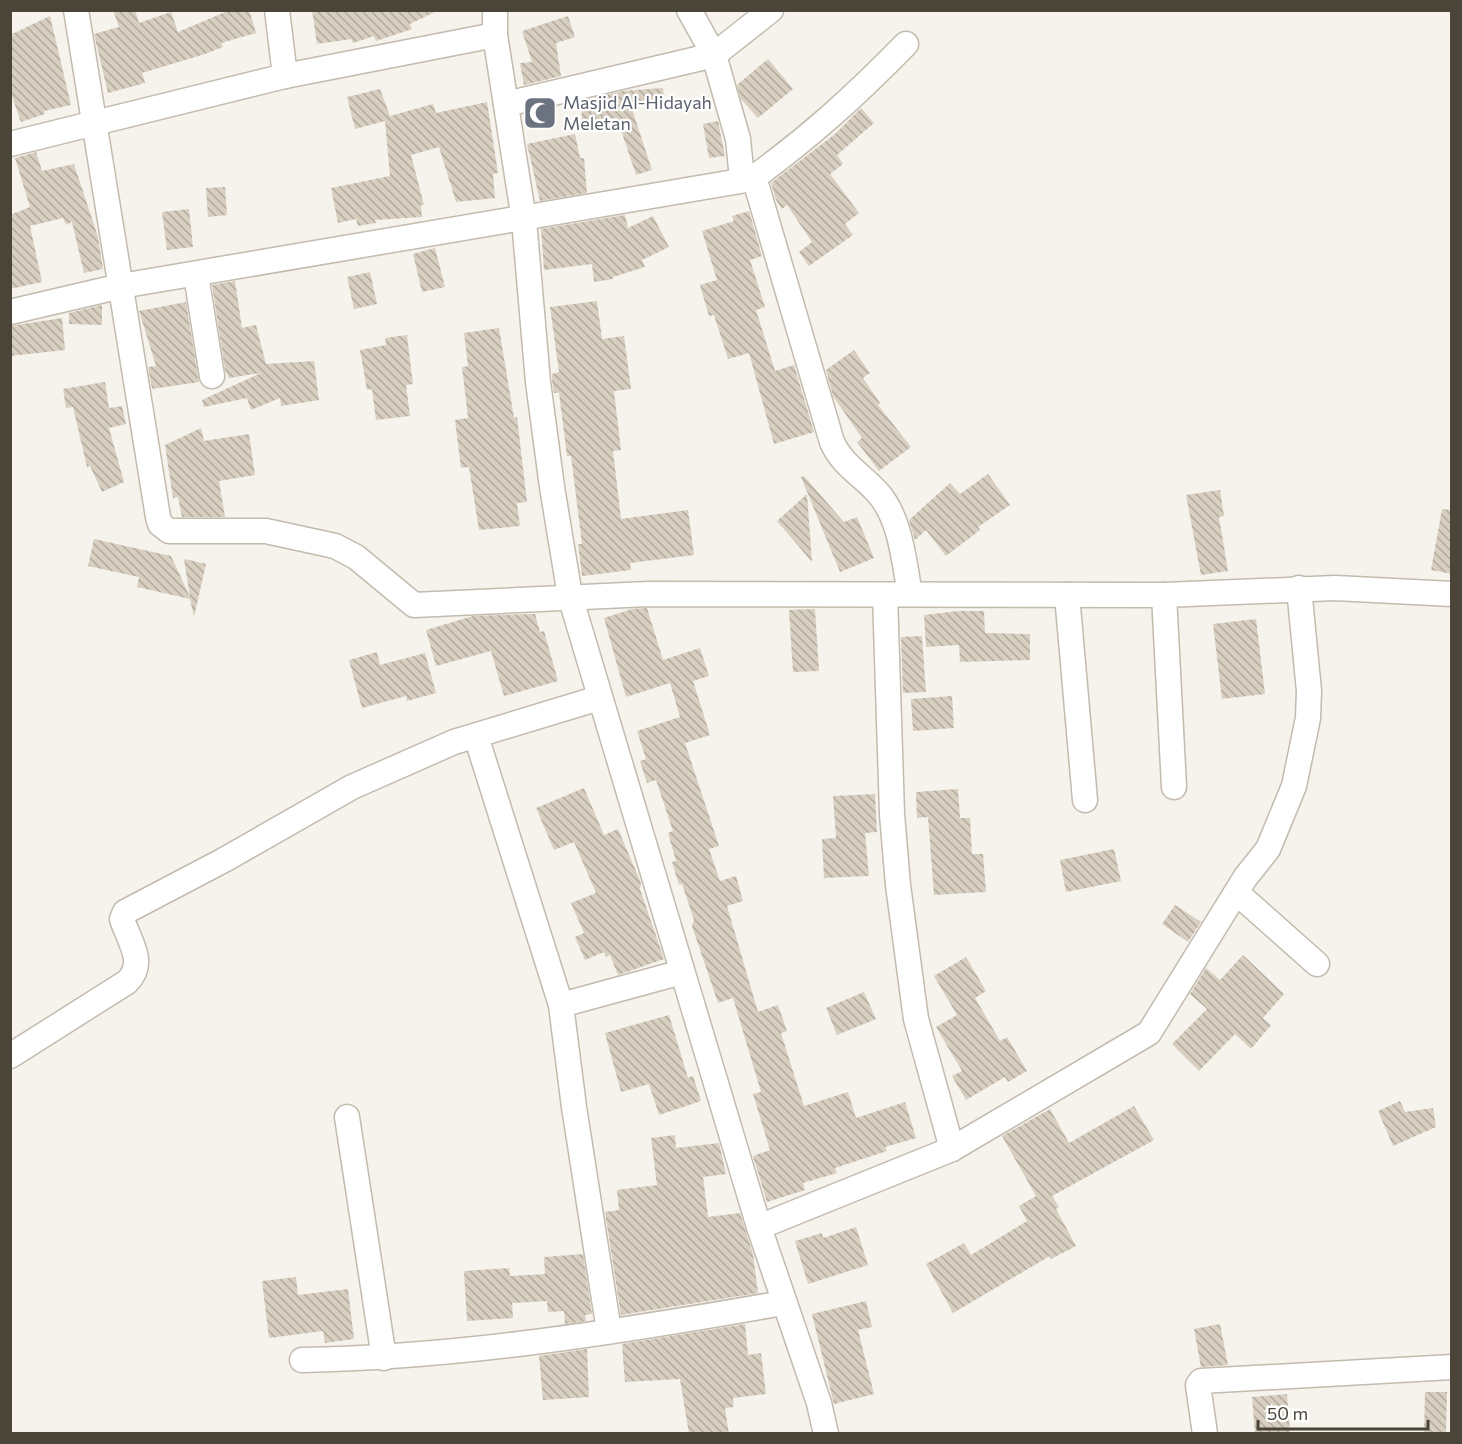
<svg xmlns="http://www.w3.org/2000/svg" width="1462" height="1444" viewBox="0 0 1462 1444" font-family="Commissioner,sans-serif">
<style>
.building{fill:url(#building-back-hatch)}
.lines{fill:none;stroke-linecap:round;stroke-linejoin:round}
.street-casing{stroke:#c2bbae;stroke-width:27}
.street{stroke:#fff;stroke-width:24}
.labels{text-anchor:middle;stroke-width:4.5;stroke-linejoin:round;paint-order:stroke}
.worship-label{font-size:18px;fill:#5b616d;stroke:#fff;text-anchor:start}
</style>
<defs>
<pattern id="building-back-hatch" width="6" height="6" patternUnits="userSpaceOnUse" patternTransform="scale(1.5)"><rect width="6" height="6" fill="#d8cfc1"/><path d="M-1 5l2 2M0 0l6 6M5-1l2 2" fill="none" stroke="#b1aa9e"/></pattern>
</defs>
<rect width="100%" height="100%" fill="#f6f3ec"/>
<g class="building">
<path d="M 113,10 L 135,10 L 139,23 L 171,12 L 178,32 L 230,10 L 249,10 L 256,33 L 221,43 L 223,47 L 205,54 L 142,73 L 145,83 L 108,93 L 94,34 L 119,27 Z"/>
<path d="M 312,10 L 439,10 L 410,24 L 412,29 L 376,41 L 374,36 L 353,43 L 351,39 L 317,44 Z"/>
<path d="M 50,16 L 71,105 L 44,111 L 45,114 L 21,122 L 10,91 L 10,35 Z"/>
<path d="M 568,16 L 575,37 L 556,43 L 561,76 L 524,85 L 520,63 L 532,62 L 522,31 Z"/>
<path d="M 768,59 L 793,89 L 758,118 L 741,99 L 737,85 Z"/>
<path d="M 663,88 L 664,99 L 631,106 L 652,170 L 636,175 L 617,118 L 582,120 L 581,101 L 623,91 Z"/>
<path d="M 380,89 L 390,116 L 433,104 L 436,113 L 487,102 L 498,173 L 493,174 L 495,198 L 456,202 L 439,147 L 411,155 L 424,205 L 421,205 L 422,217 L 375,220 L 376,223 L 358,226 L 356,219 L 338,223 L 331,188 L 390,176 L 385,121 L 355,129 L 347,97 Z"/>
<path d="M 861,108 L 874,123 L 837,155 L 843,164 L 830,174 L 859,213 L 845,224 L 853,235 L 809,266 L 799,252 L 812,242 L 787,205 L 782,209 L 776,200 L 771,183 L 835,134 Z"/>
<path d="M 718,121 L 725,156 L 709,158 L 703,124 Z"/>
<path d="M 575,134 L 580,158 L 584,158 L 587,193 L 540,201 L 527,144 Z"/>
<path d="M 36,152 L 42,171 L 74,164 L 98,237 L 103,269 L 84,273 L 72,222 L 66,225 L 63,218 L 30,226 L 42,282 L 10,289 L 10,215 L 30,207 L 15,158 Z"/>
<path d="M 225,187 L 227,215 L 208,217 L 206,188 Z"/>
<path d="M 189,209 L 193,247 L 167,250 L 162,212 Z"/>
<path d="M 749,211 L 762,256 L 750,260 L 765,307 L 756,310 L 775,371 L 794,365 L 814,432 L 774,444 L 749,353 L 728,359 L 714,315 L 709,316 L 700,285 L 717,280 L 702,231 L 734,221 L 732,216 Z"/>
<path d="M 625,215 L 628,228 L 653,216 L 669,247 L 642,260 L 645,267 L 613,277 L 613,279 L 594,282 L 592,264 L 544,270 L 541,229 Z"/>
<path d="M 435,248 L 445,287 L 422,292 L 413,254 Z"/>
<path d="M 370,272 L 377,304 L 354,309 L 347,277 Z"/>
<path d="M 235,281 L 242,328 L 256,325 L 266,364 L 314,361 L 319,400 L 281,406 L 280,398 L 251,410 L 247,398 L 204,407 L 202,400 L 261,373 L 229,378 L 225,370 L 212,285 Z"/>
<path d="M 597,301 L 602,339 L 624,336 L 631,389 L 614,391 L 621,450 L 613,451 L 621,519 L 688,510 L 694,555 L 630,563 L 631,570 L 582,576 L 578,544 L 582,544 L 571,456 L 567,456 L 559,393 L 554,393 L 552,380 L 552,374 L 559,372 L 550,307 Z"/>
<path d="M 186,302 L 199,382 L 152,389 L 148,367 L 156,366 L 139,311 Z"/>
<path d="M 102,305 L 102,325 L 69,324 L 69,313 Z"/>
<path d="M 62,318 L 65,350 L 10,356 L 10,326 Z"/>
<path d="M 499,328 L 514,418 L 517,417 L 527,502 L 517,503 L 520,526 L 479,530 L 469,467 L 461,468 L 455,420 L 468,418 L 462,367 L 468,366 L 464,333 Z"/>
<path d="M 407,335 L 413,384 L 406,385 L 410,416 L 376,420 L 372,389 L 367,390 L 360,350 L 386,345 L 385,338 Z"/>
<path d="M 854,350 L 870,373 L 863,378 L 880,403 L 878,405 L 911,447 L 879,471 L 857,442 L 862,438 L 833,396 L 826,370 Z"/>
<path d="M 105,382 L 109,408 L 122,406 L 126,424 L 109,428 L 124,482 L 102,492 L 90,466 L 87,467 L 73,407 L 66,408 L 63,389 Z"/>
<path d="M 201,428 L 204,441 L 249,434 L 255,475 L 219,481 L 225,517 L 182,517 L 178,497 L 173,498 L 165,445 Z"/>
<path d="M 988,474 L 1010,505 L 978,527 L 980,530 L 946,556 L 926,530 L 915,540 L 909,520 L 950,483 L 960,494 Z"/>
<path d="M 804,476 L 844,522 L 857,517 L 874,558 L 840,572 L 801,477 Z"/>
<path d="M 1220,490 L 1224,516 L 1219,517 L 1228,571 L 1201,575 L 1186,495 Z"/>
<path d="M 807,494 L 812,562 L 777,521 Z"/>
<path d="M 1442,509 L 1452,510 L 1452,574 L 1431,570 Z"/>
<path d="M 94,539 L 171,556 L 190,597 L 184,559 L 206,564 L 194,617 L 190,599 L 137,587 L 139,577 L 88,566 Z"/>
<path d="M 647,608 L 663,660 L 700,648 L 709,676 L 693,681 L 710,735 L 685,743 L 719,846 L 709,849 L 720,881 L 736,876 L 743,901 L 727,906 L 758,1012 L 778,1005 L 787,1031 L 781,1033 L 804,1106 L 848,1092 L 856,1118 L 905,1102 L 916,1138 L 885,1147 L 887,1151 L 835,1168 L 837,1173 L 803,1183 L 805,1190 L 767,1202 L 753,1156 L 770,1150 L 753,1094 L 761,1092 L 733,998 L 718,1003 L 692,926 L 694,920 L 682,884 L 679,885 L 672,862 L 676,861 L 668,833 L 673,831 L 656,780 L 647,783 L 640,761 L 646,759 L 637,731 L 680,717 L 670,683 L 626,697 L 604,618 L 632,609 Z"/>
<path d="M 815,609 L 819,671 L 793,672 L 789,610 Z"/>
<path d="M 958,611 L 984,611 L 985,633 L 1030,634 L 1030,660 L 960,662 L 959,645 L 926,647 L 924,615 Z"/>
<path d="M 535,614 L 540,632 L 544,631 L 558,681 L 504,696 L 491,651 L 436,666 L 426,630 L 473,616 Z"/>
<path d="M 1256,619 L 1265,694 L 1222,699 L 1213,624 Z"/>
<path d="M 922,636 L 926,692 L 903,693 L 901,637 Z"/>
<path d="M 377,652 L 380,665 L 425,653 L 436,693 L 407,701 L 406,696 L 362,708 L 349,660 Z"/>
<path d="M 952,696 L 954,728 L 913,731 L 911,699 Z"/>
<path d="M 584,788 L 604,835 L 618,829 L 641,883 L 640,889 L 664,959 L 618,975 L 610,955 L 606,957 L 604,952 L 585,960 L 575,937 L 584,933 L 571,903 L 596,893 L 574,842 L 554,850 L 536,808 Z"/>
<path d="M 958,789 L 960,818 L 970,818 L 972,854 L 983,854 L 986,892 L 934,895 L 928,817 L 917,818 L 916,792 Z"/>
<path d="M 875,794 L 877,832 L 865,833 L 869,876 L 824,878 L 822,839 L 836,838 L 833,796 Z"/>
<path d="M 1114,849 L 1121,881 L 1066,892 L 1060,860 Z"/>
<path d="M 1175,905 L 1201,922 L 1188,942 L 1162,924 Z"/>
<path d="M 1243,955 L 1284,994 L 1263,1018 L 1271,1025 L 1251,1049 L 1235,1034 L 1199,1071 L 1172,1044 L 1207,1009 L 1190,994 L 1206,968 L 1220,980 Z"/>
<path d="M 966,957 L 986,991 L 975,998 L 1000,1041 L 1007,1037 L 1027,1071 L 1008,1082 L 1005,1077 L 966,1100 L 952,1076 L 962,1071 L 936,1027 L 957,1015 L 934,976 Z"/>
<path d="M 864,992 L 876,1019 L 837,1035 L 826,1008 Z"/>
<path d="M 669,1015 L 688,1078 L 693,1076 L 701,1101 L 659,1115 L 649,1084 L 621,1092 L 605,1033 Z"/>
<path d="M 1400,1101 L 1405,1112 L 1433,1108 L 1436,1127 L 1393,1146 L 1378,1111 Z"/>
<path d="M 1134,1106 L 1154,1140 L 1052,1196 L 1059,1207 L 1056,1209 L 1076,1246 L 1051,1259 L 1050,1256 L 953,1313 L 926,1264 L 964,1243 L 971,1255 L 1027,1221 L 1019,1206 L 1036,1196 L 1002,1136 L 1050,1109 L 1069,1143 Z"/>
<path d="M 675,1135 L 676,1148 L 719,1143 L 726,1174 L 703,1177 L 708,1217 L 740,1213 L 753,1254 L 758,1293 L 621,1315 L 605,1212 L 619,1210 L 617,1190 L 657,1185 L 651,1138 Z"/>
<path d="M 856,1227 L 868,1265 L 808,1284 L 795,1241 L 822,1233 L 823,1238 Z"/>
<path d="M 583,1254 L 592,1314 L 585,1315 L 586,1321 L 565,1324 L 564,1311 L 548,1312 L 547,1301 L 512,1303 L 513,1318 L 467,1321 L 464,1271 L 509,1268 L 510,1276 L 545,1274 L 544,1257 Z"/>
<path d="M 296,1277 L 298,1295 L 348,1289 L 354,1339 L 325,1343 L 323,1331 L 269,1338 L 262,1281 Z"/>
<path d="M 866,1301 L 872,1327 L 858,1330 L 874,1394 L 834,1404 L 812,1314 Z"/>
<path d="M 745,1324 L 748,1355 L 761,1353 L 766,1394 L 733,1398 L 734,1407 L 725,1408 L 729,1434 L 689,1434 L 680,1379 L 625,1382 L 622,1344 Z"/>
<path d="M 1220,1324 L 1228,1365 L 1201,1367 L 1194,1329 Z"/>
<path d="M 587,1349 L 589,1397 L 543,1400 L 539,1356 Z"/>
<path d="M 1425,1392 L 1447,1392 L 1446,1433 L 1424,1432 Z"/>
<path d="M 1287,1394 L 1290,1432 L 1255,1434 L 1252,1397 Z"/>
</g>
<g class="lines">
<g class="street-casing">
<g id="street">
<path d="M 76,10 L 158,517 L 160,524 L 169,531 L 266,531 L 335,546 L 356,557 L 414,605 L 648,594 L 1164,595 L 1335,588 L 1452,594"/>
<path d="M 277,10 L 285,76"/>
<path d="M 495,10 L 495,35 L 524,220 L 538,382 L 552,487 L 570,596 L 759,1227 L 819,1403 L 826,1434"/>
<path d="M 689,10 L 714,55 L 771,10"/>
<path d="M 506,104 L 714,55 L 738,139 L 742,179"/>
<path d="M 10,144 L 285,76 L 495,35"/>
<path d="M 752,179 L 757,187 L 832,442 C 842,465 862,475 878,493 C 901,519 904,562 910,594"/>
<path d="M 196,275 L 212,376"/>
<path d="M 10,312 L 121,286 L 752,179 C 811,136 855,96 906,44"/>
<path d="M 885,595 L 892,814 L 898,885 L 916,1019 L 952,1149"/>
<path d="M 1067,595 L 1085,800"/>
<path d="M 1164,595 L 1174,787"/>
<path d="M 476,736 L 561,1005 L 574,1107 L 609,1331"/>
<path d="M 1237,893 L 1317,964"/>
<path d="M 561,1005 L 682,972"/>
<path d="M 10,1056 L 127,982 C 147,962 129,942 122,919 L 125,912 L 224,860 L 352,787 L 454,742 L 599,698"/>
<path d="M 347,1117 L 384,1358"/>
<path d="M 759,1227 L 952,1149 L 1149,1033 L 1245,878 L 1268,849 L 1294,786 L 1308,718 L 1309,691 L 1299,588"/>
<path d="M 302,1360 C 463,1357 624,1331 783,1303"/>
<path d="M 1205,1434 L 1198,1385 L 1201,1381 L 1452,1367"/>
</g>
</g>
<use href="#street" class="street"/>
</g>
<defs>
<g id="mosque-square" transform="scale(1.725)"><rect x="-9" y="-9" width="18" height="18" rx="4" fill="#6b7280" stroke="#fff"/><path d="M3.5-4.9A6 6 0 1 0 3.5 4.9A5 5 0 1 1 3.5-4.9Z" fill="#fff"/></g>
</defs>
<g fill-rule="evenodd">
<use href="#mosque-square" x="540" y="113"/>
</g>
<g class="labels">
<g class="worship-label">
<text x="563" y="109">Masjid Al-Hidayah<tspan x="563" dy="21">Meletan</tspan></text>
</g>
</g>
<rect width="1462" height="1444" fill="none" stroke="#4b4439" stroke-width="24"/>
<path d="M1258 1420v9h170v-9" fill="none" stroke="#4b4439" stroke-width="3"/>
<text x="1267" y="1420" font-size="18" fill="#4b4439" stroke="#ffffff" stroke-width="4.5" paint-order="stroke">50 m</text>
</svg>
